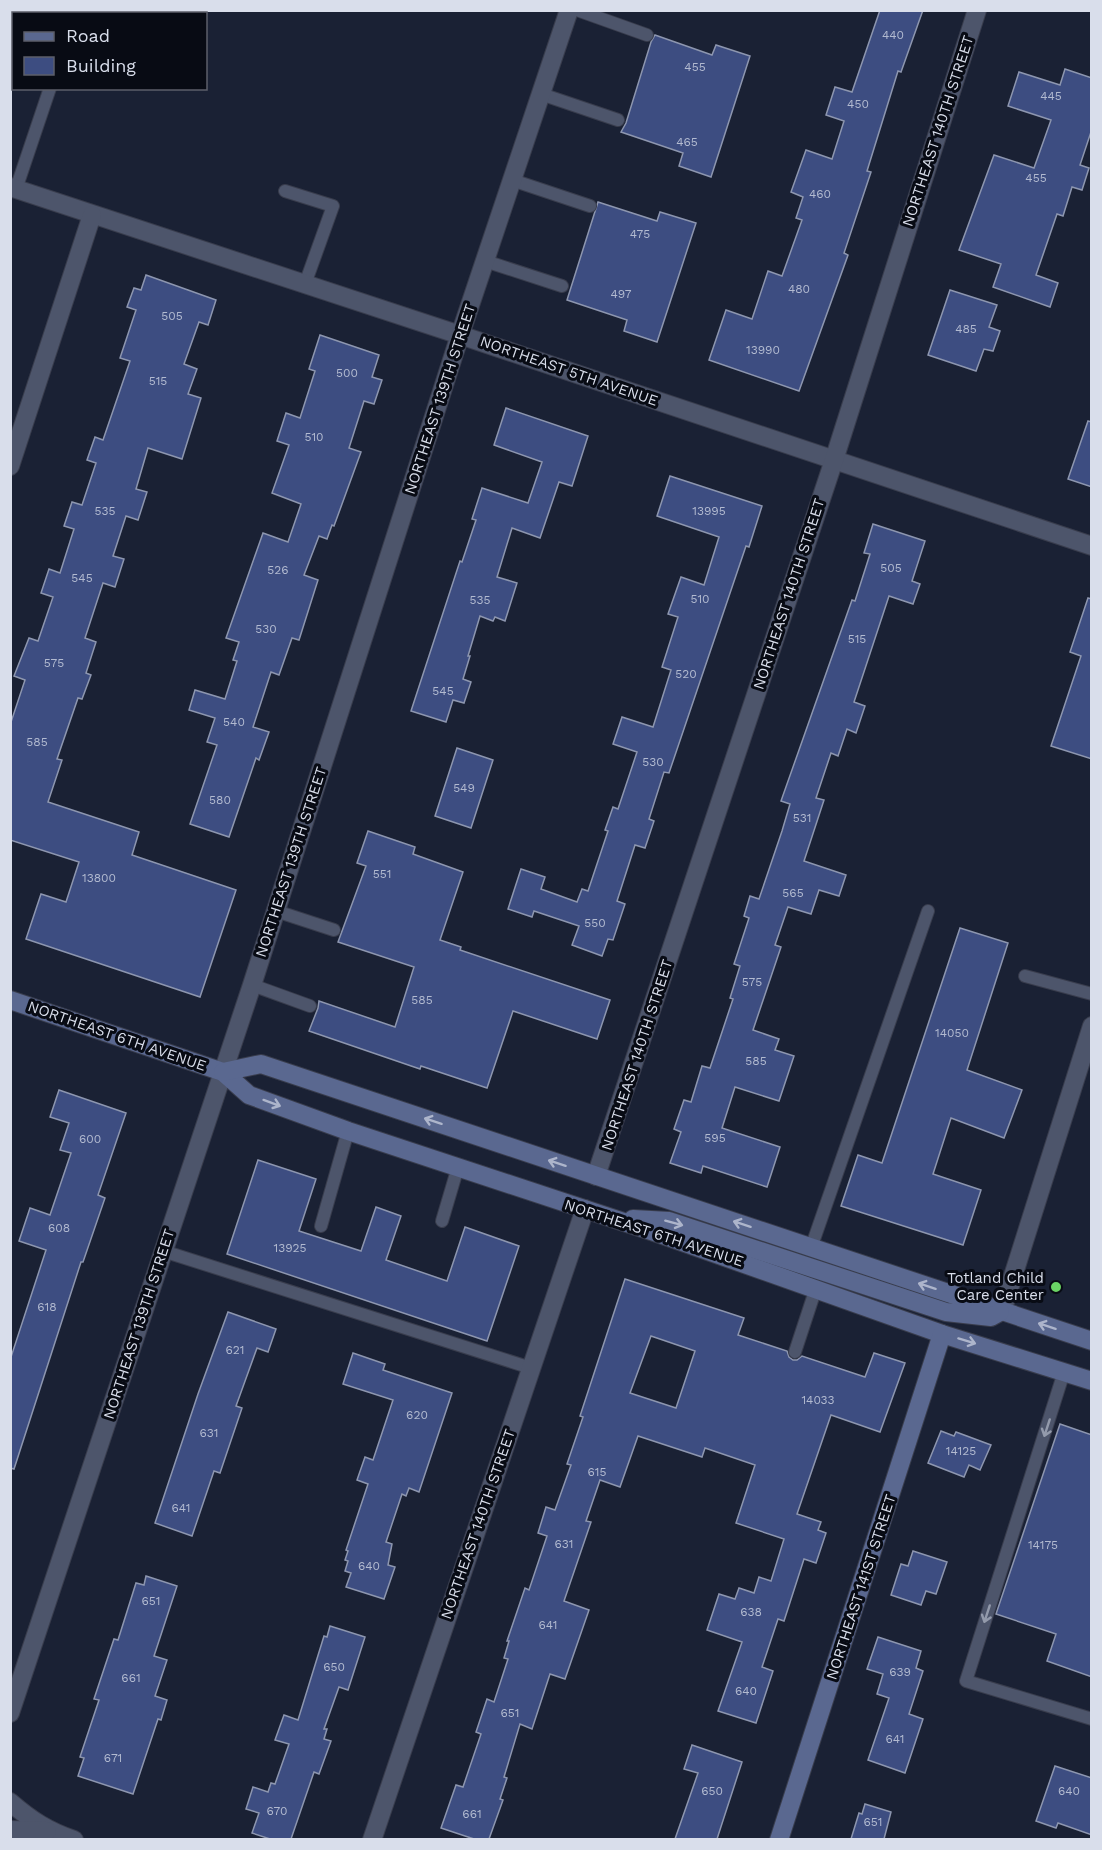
<svg xmlns="http://www.w3.org/2000/svg" width="1102" height="1850" viewBox="0 0 1102 1850" font-family="'Work Sans',sans-serif">
<style>
.building{fill:#3d4d81;stroke:#8d96af;stroke-width:1.5;fill-rule:evenodd}
.lines{fill:none;stroke-linecap:round;stroke-linejoin:round}
.lane-casing{stroke:#393d4d;stroke-width:14}
.street-casing{stroke:#393d4d;stroke-width:20}
.secondary-casing{stroke:#393d4d;stroke-width:20}
.lane{stroke:#4d556b;stroke-width:12}
.street{stroke:#4d556b;stroke-width:18}
.secondary{stroke:#5a6890;stroke-width:18}
.oneway{stroke:#adb5cb}
.oneway2{stroke:#939aab}
.poi-dot{fill:#6ad364;stroke:#080b14;stroke-width:2}
.labels{text-anchor:middle;stroke-width:6;stroke-linejoin:round;paint-order:stroke}
.number-label{font-size:12px;fill:#b2bad0}
.street-label{font-size:15px;fill:#d9deeb;stroke:#080b14}
.poi-label{font-size:15px;fill:#d9deeb;stroke:#080b14;text-anchor:end}
</style>
<rect width="100%" height="100%" fill="#1a2134"/>
<g class="building">
<path d="M 880,10 L 923,10 L 901,72 L 898,71 L 867,171 L 871,172 L 844,253 L 848,255 L 799,391 L 709,360 L 726,310 L 752,319 L 768,271 L 782,276 L 802,220 L 796,218 L 803,197 L 791,192 L 806,150 L 832,159 L 844,121 L 826,115 L 835,87 L 852,92 Z"/>
<path d="M 655,35 L 712,55 L 716,45 L 750,56 L 711,177 L 679,166 L 683,153 L 621,132 L 626,123 L 651,42 Z"/>
<path d="M 1065,69 L 1092,78 L 1092,129 L 1080,165 L 1089,168 L 1082,190 L 1072,187 L 1063,216 L 1057,214 L 1036,275 L 1058,283 L 1050,307 L 993,287 L 1001,264 L 959,250 L 994,155 L 1034,168 L 1051,120 L 1008,106 L 1019,72 L 1060,85 Z"/>
<path d="M 598,202 L 657,221 L 660,212 L 696,223 L 657,342 L 624,331 L 627,320 L 567,300 Z"/>
<path d="M 146,275 L 216,300 L 208,325 L 199,322 L 184,364 L 197,369 L 188,394 L 201,398 L 182,459 L 148,448 L 136,489 L 147,492 L 138,520 L 126,516 L 113,556 L 124,559 L 115,587 L 103,583 L 85,638 L 96,642 L 86,673 L 91,675 L 82,699 L 78,698 L 57,759 L 62,760 L 48,802 L 139,832 L 132,855 L 236,890 L 200,997 L 26,939 L 41,894 L 66,902 L 79,862 L 10,840 L 10,725 L 25,680 L 14,676 L 29,638 L 38,641 L 53,597 L 41,593 L 49,569 L 60,573 L 74,529 L 64,526 L 72,502 L 82,505 L 96,463 L 87,460 L 95,437 L 103,440 L 130,361 L 120,358 L 136,310 L 127,307 L 134,288 L 141,290 Z"/>
<path d="M 950,290 L 997,305 L 989,327 L 1000,331 L 993,351 L 984,349 L 976,371 L 928,355 Z"/>
<path d="M 320,335 L 379,355 L 372,377 L 382,380 L 374,404 L 364,401 L 349,448 L 361,452 L 334,526 L 332,525 L 327,539 L 319,536 L 304,575 L 318,580 L 299,640 L 292,638 L 279,675 L 271,672 L 253,727 L 269,732 L 259,760 L 256,758 L 229,837 L 190,824 L 217,745 L 207,742 L 215,718 L 189,710 L 195,690 L 225,699 L 237,661 L 233,660 L 239,642 L 226,638 L 263,533 L 288,542 L 301,504 L 272,493 L 289,445 L 277,441 L 286,413 L 300,418 L 315,371 L 309,369 Z"/>
<path d="M 506,408 L 588,436 L 572,486 L 559,482 L 540,538 L 512,528 L 497,577 L 517,583 L 505,621 L 495,617 L 493,621 L 480,616 L 468,656 L 470,656 L 463,679 L 471,682 L 464,703 L 453,700 L 446,722 L 411,711 L 460,561 L 462,562 L 476,520 L 472,519 L 482,488 L 528,503 L 542,462 L 494,445 Z"/>
<path d="M 1088,421 L 1092,422 L 1092,487 L 1068,479 Z"/>
<path d="M 670,476 L 762,506 L 749,547 L 746,546 L 669,773 L 664,772 L 649,819 L 654,821 L 645,848 L 635,845 L 617,901 L 625,904 L 613,940 L 608,939 L 602,956 L 572,945 L 579,926 L 534,911 L 532,917 L 508,909 L 521,869 L 545,877 L 541,889 L 577,902 L 582,889 L 588,891 L 608,831 L 605,830 L 613,807 L 618,809 L 637,752 L 613,744 L 622,717 L 653,727 L 671,670 L 662,667 L 678,617 L 668,614 L 681,577 L 704,585 L 719,537 L 657,516 Z"/>
<path d="M 873,524 L 925,541 L 912,581 L 920,584 L 913,604 L 889,596 L 854,702 L 865,706 L 856,733 L 847,729 L 838,756 L 831,753 L 816,798 L 824,800 L 804,861 L 846,875 L 839,896 L 819,890 L 811,914 L 788,907 L 775,945 L 781,947 L 753,1030 L 779,1039 L 775,1050 L 794,1056 L 779,1101 L 735,1087 L 722,1128 L 780,1147 L 767,1187 L 703,1166 L 701,1173 L 670,1163 L 681,1132 L 674,1129 L 684,1100 L 691,1102 L 702,1066 L 710,1068 L 733,999 L 730,998 L 740,966 L 734,964 L 749,918 L 744,916 L 750,896 L 759,899 L 782,831 L 790,804 L 781,801 L 852,600 L 855,601 L 870,554 L 864,553 Z"/>
<path d="M 1088,598 L 1092,599 L 1092,759 L 1051,746 L 1081,656 L 1070,652 Z"/>
<path d="M 457,748 L 493,760 L 471,828 L 435,816 Z"/>
<path d="M 368,831 L 415,847 L 413,854 L 463,872 L 440,940 L 461,947 L 460,950 L 610,1000 L 597,1039 L 513,1011 L 487,1088 L 421,1066 L 420,1069 L 309,1031 L 318,1008 L 319,1001 L 395,1027 L 414,967 L 338,942 L 366,866 L 357,863 Z"/>
<path d="M 960,928 L 1008,943 L 967,1070 L 1022,1090 L 1004,1138 L 951,1118 L 933,1174 L 981,1190 L 963,1245 L 841,1206 L 858,1155 L 882,1163 Z"/>
<path d="M 59,1090 L 126,1113 L 98,1195 L 105,1198 L 83,1262 L 81,1262 L 14,1469 L 10,1468 L 10,1360 L 46,1250 L 19,1241 L 30,1208 L 50,1215 L 71,1153 L 60,1150 L 69,1123 L 50,1117 Z"/>
<path d="M 258,1160 L 316,1179 L 299,1231 L 361,1251 L 376,1207 L 401,1216 L 386,1260 L 447,1281 L 465,1227 L 519,1246 L 487,1341 L 227,1254 Z"/>
<path d="M 625,1279 L 744,1318 L 738,1335 L 787,1351 L 789,1357 L 793,1360 L 797,1360 L 802,1356 L 865,1377 L 874,1353 L 905,1363 L 880,1432 L 831,1415 L 797,1514 L 821,1522 L 818,1530 L 826,1533 L 816,1563 L 804,1559 L 784,1621 L 778,1619 L 762,1667 L 773,1671 L 756,1723 L 718,1711 L 742,1642 L 707,1630 L 719,1594 L 735,1599 L 739,1588 L 754,1593 L 759,1577 L 771,1581 L 784,1539 L 736,1523 L 755,1465 L 705,1448 L 702,1457 L 638,1436 L 620,1487 L 600,1480 L 586,1521 L 591,1522 L 564,1601 L 589,1610 L 565,1679 L 550,1674 L 532,1729 L 520,1724 L 504,1777 L 507,1778 L 500,1799 L 503,1800 L 489,1839 L 474,1839 L 441,1828 L 456,1785 L 463,1787 L 481,1734 L 476,1732 L 487,1699 L 494,1702 L 508,1659 L 504,1658 L 509,1641 L 507,1641 L 525,1588 L 529,1590 L 547,1536 L 538,1533 L 546,1507 L 555,1510 L 571,1465 L 567,1464 L 583,1417 L 580,1416 ZM 651,1336 L 695,1351 L 676,1408 L 630,1393 Z"/>
<path d="M 228,1312 L 276,1329 L 268,1352 L 257,1348 L 236,1406 L 242,1408 L 220,1473 L 214,1471 L 192,1536 L 155,1523 L 198,1394 Z"/>
<path d="M 353,1353 L 385,1364 L 383,1370 L 452,1393 L 419,1492 L 409,1488 L 406,1496 L 402,1494 L 386,1542 L 392,1544 L 388,1565 L 395,1567 L 384,1599 L 346,1587 L 351,1573 L 345,1571 L 348,1561 L 345,1560 L 348,1551 L 346,1550 L 368,1484 L 357,1480 L 365,1457 L 373,1460 L 393,1400 L 343,1384 Z"/>
<path d="M 1060,1424 L 1092,1435 L 1092,1677 L 1047,1661 L 1056,1634 L 996,1614 Z"/>
<path d="M 941,1431 L 954,1436 L 956,1432 L 991,1445 L 980,1470 L 969,1465 L 964,1477 L 928,1463 Z"/>
<path d="M 913,1551 L 947,1562 L 936,1594 L 926,1591 L 921,1605 L 891,1595 L 901,1564 L 908,1566 Z"/>
<path d="M 146,1576 L 177,1586 L 154,1656 L 167,1660 L 155,1696 L 167,1700 L 161,1720 L 158,1719 L 133,1794 L 78,1776 L 84,1758 L 80,1757 L 99,1700 L 94,1699 L 114,1639 L 118,1640 L 136,1583 L 144,1585 Z"/>
<path d="M 330,1626 L 365,1637 L 348,1690 L 339,1687 L 324,1729 L 327,1729 L 324,1739 L 331,1741 L 319,1774 L 314,1772 L 291,1839 L 270,1839 L 252,1833 L 259,1813 L 246,1809 L 253,1787 L 268,1792 L 271,1783 L 275,1784 L 289,1744 L 275,1740 L 284,1715 L 298,1720 L 324,1636 L 327,1637 Z"/>
<path d="M 878,1637 L 921,1651 L 916,1668 L 923,1671 L 909,1714 L 923,1719 L 905,1773 L 868,1760 L 889,1698 L 877,1694 L 883,1674 L 867,1669 Z"/>
<path d="M 692,1745 L 742,1762 L 717,1839 L 675,1839 L 698,1773 L 684,1769 Z"/>
<path d="M 1055,1766 L 1092,1778 L 1092,1835 L 1058,1823 L 1056,1828 L 1036,1821 Z"/>
<path d="M 865,1804 L 891,1812 L 884,1839 L 851,1839 L 859,1813 L 862,1814 Z"/>
</g>
<g class="lines">
<g class="lane-casing">
<g id="lane">
<path d="M 577,10 L 647,35"/>
<path d="M 76,14 L 77,10"/>
<path d="M 541,94 L 618,120"/>
<path d="M 512,180 L 590,206"/>
<path d="M 16,189 L 50,88"/>
<path d="M 285,191 L 333,206 L 305,284"/>
<path d="M 485,261 L 562,286"/>
<path d="M 276,911 L 334,930"/>
<path d="M 1025,976 L 1092,994"/>
<path d="M 252,985 L 310,1006"/>
<path d="M 442,1221 L 458,1167"/>
<path d="M 321,1226 L 348,1131"/>
<path d="M 811,1248 L 928,911"/>
<path d="M 163,1251 L 531,1368"/>
<path d="M 795,1352 L 816,1288"/>
<path d="M 1064,1372 L 966,1681 L 1092,1719"/>
</g>
</g>
<g class="street-casing">
<g id="street">
<path d="M 10,187 L 460,335 L 1092,546"/>
<path d="M 10,466 L 92,215"/>
<path d="M 596,1176 L 834,460 L 977,10"/>
<path d="M 1002,1311 L 1092,1026"/>
<path d="M 10,1713 L 252,985 L 460,335 L 569,10"/>
<path d="M 10,1802 C 32,1821 48,1831 74,1840"/>
<path d="M 10,1830 L 47,1831"/>
<path d="M 372,1840 L 585,1209"/>
</g>
</g>
<g class="secondary-casing">
<g id="secondary">
<path d="M 10,1000 L 223,1072 L 249,1095 L 348,1131 L 654,1232 L 942,1334 L 1092,1381"/>
<path d="M 223,1072 L 261,1064 L 1092,1341"/>
<path d="M 633,1219 L 669,1221 L 946,1312 L 991,1317 L 1000,1312"/>
<path d="M 779,1840 L 942,1334"/>
</g>
</g>
<use href="#lane" class="lane"/>
<use href="#street" class="street"/>
<use href="#secondary" class="secondary"/>
</g>
<defs><path id="oneway-shaft" d="M-6 0H5M1.5-3L5.5 0L1.5 3" fill="none" stroke-width="1.6" stroke-linecap="round" stroke-linejoin="round" transform="scale(1.5)"/></defs>
<g class="oneway">
<use href="#oneway-shaft" transform="translate(272 1103) rotate(20)"/>
<use href="#oneway-shaft" transform="translate(433 1121) rotate(-162)"/>
<use href="#oneway-shaft" transform="translate(557 1163) rotate(-162)"/>
<use href="#oneway-shaft" transform="translate(674 1223) rotate(15)"/>
<use href="#oneway-shaft" transform="translate(742 1224) rotate(-162)"/>
<use href="#oneway-shaft" transform="translate(927 1286) rotate(-162)"/>
<use href="#oneway-shaft" transform="translate(1047 1326) rotate(-162)"/>
<use href="#oneway-shaft" transform="translate(967 1341) rotate(17)"/>
</g>
<g class="oneway2">
<use href="#oneway-shaft" transform="translate(1047 1428) rotate(108)"/>
<use href="#oneway-shaft" transform="translate(987 1614) rotate(108)"/>
</g>
<circle class="poi-dot" cx="1056" cy="1287" r="6"/>
<g class="labels">
<g class="number-label">
<text x="893" y="39">440</text>
<text x="695" y="71">455</text>
<text x="1051" y="100">445</text>
<text x="858" y="108">450</text>
<text x="687" y="146">465</text>
<text x="1036" y="182">455</text>
<text x="820" y="198">460</text>
<text x="640" y="238">475</text>
<text x="799" y="293">480</text>
<text x="621" y="298">497</text>
<text x="172" y="320">505</text>
<text x="966" y="333">485</text>
<text x="763" y="354">13990</text>
<text x="347" y="377">500</text>
<text x="158" y="385">515</text>
<text x="314" y="441">510</text>
<text x="105" y="515">535</text>
<text x="709" y="515">13995</text>
<text x="891" y="572">505</text>
<text x="278" y="574">526</text>
<text x="82" y="582">545</text>
<text x="700" y="603">510</text>
<text x="480" y="604">535</text>
<text x="266" y="633">530</text>
<text x="857" y="643">515</text>
<text x="54" y="667">575</text>
<text x="686" y="678">520</text>
<text x="443" y="695">545</text>
<text x="234" y="726">540</text>
<text x="37" y="746">585</text>
<text x="653" y="766">530</text>
<text x="464" y="792">549</text>
<text x="220" y="804">580</text>
<text x="802" y="822">531</text>
<text x="382" y="878">551</text>
<text x="99" y="882">13800</text>
<text x="793" y="897">565</text>
<text x="595" y="927">550</text>
<text x="752" y="986">575</text>
<text x="422" y="1004">585</text>
<text x="952" y="1037">14050</text>
<text x="756" y="1065">585</text>
<text x="715" y="1142">595</text>
<text x="90" y="1143">600</text>
<text x="59" y="1232">608</text>
<text x="290" y="1252">13925</text>
<text x="47" y="1311">618</text>
<text x="235" y="1354">621</text>
<text x="818" y="1404">14033</text>
<text x="417" y="1419">620</text>
<text x="209" y="1437">631</text>
<text x="961" y="1455">14125</text>
<text x="597" y="1476">615</text>
<text x="181" y="1512">641</text>
<text x="564" y="1548">631</text>
<text x="1043" y="1549">14175</text>
<text x="369" y="1570">640</text>
<text x="151" y="1605">651</text>
<text x="751" y="1616">638</text>
<text x="548" y="1629">641</text>
<text x="334" y="1671">650</text>
<text x="900" y="1676">639</text>
<text x="131" y="1682">661</text>
<text x="746" y="1695">640</text>
<text x="510" y="1717">651</text>
<text x="895" y="1743">641</text>
<text x="113" y="1762">671</text>
<text x="712" y="1795">650</text>
<text x="1069" y="1795">640</text>
<text x="277" y="1815">670</text>
<text x="472" y="1818">661</text>
<text x="873" y="1826">651</text>
</g>
<g class="street-label">
<text transform="translate(938 131) rotate(-72)" y="5">NORTHEAST 140TH STREET</text>
<text transform="translate(569 371) rotate(19)" y="5">NORTHEAST 5TH AVENUE</text>
<text transform="translate(440 399) rotate(-72)" y="5">NORTHEAST 139TH STREET</text>
<text transform="translate(789 594) rotate(-72)" y="5">NORTHEAST 140TH STREET</text>
<text transform="translate(291 862) rotate(-72)" y="5">NORTHEAST 139TH STREET</text>
<text transform="translate(117 1036) rotate(19)" y="5">NORTHEAST 6TH AVENUE</text>
<text transform="translate(637 1055) rotate(-72)" y="5">NORTHEAST 140TH STREET</text>
<text transform="translate(654 1233) rotate(18)" y="5">NORTHEAST 6TH AVENUE</text>
<text transform="translate(139 1324) rotate(-72)" y="5">NORTHEAST 139TH STREET</text>
<text transform="translate(478 1524) rotate(-71)" y="5">NORTHEAST 140TH STREET</text>
<text transform="translate(861 1587) rotate(-72)" y="5">NORTHEAST 141ST STREET</text>
</g>
<g class="poi-label">
<text x="1044" y="1283">Totland Child<tspan x="1044" dy="17">Care Center</tspan></text>
</g>
</g>
<rect width="1102" height="1850" fill="none" stroke="#d9deeb" stroke-width="24"/>
<rect x="12" y="12" width="195" height="78" fill="#080b14" stroke="#5c5f6a" stroke-width="1.5"/>
<rect x="24" y="32" width="30" height="9" fill="#5a6890" stroke="#5c5f6a" stroke-width="1.5"/>
<text x="66" y="42" font-size="18" fill="#d9deeb">Road</text>
<rect x="24" y="57" width="30" height="18" fill="#3d4d81" stroke="#5c5f6a" stroke-width="1.5"/>
<text x="66" y="72" font-size="18" fill="#d9deeb">Building</text>
</svg>
